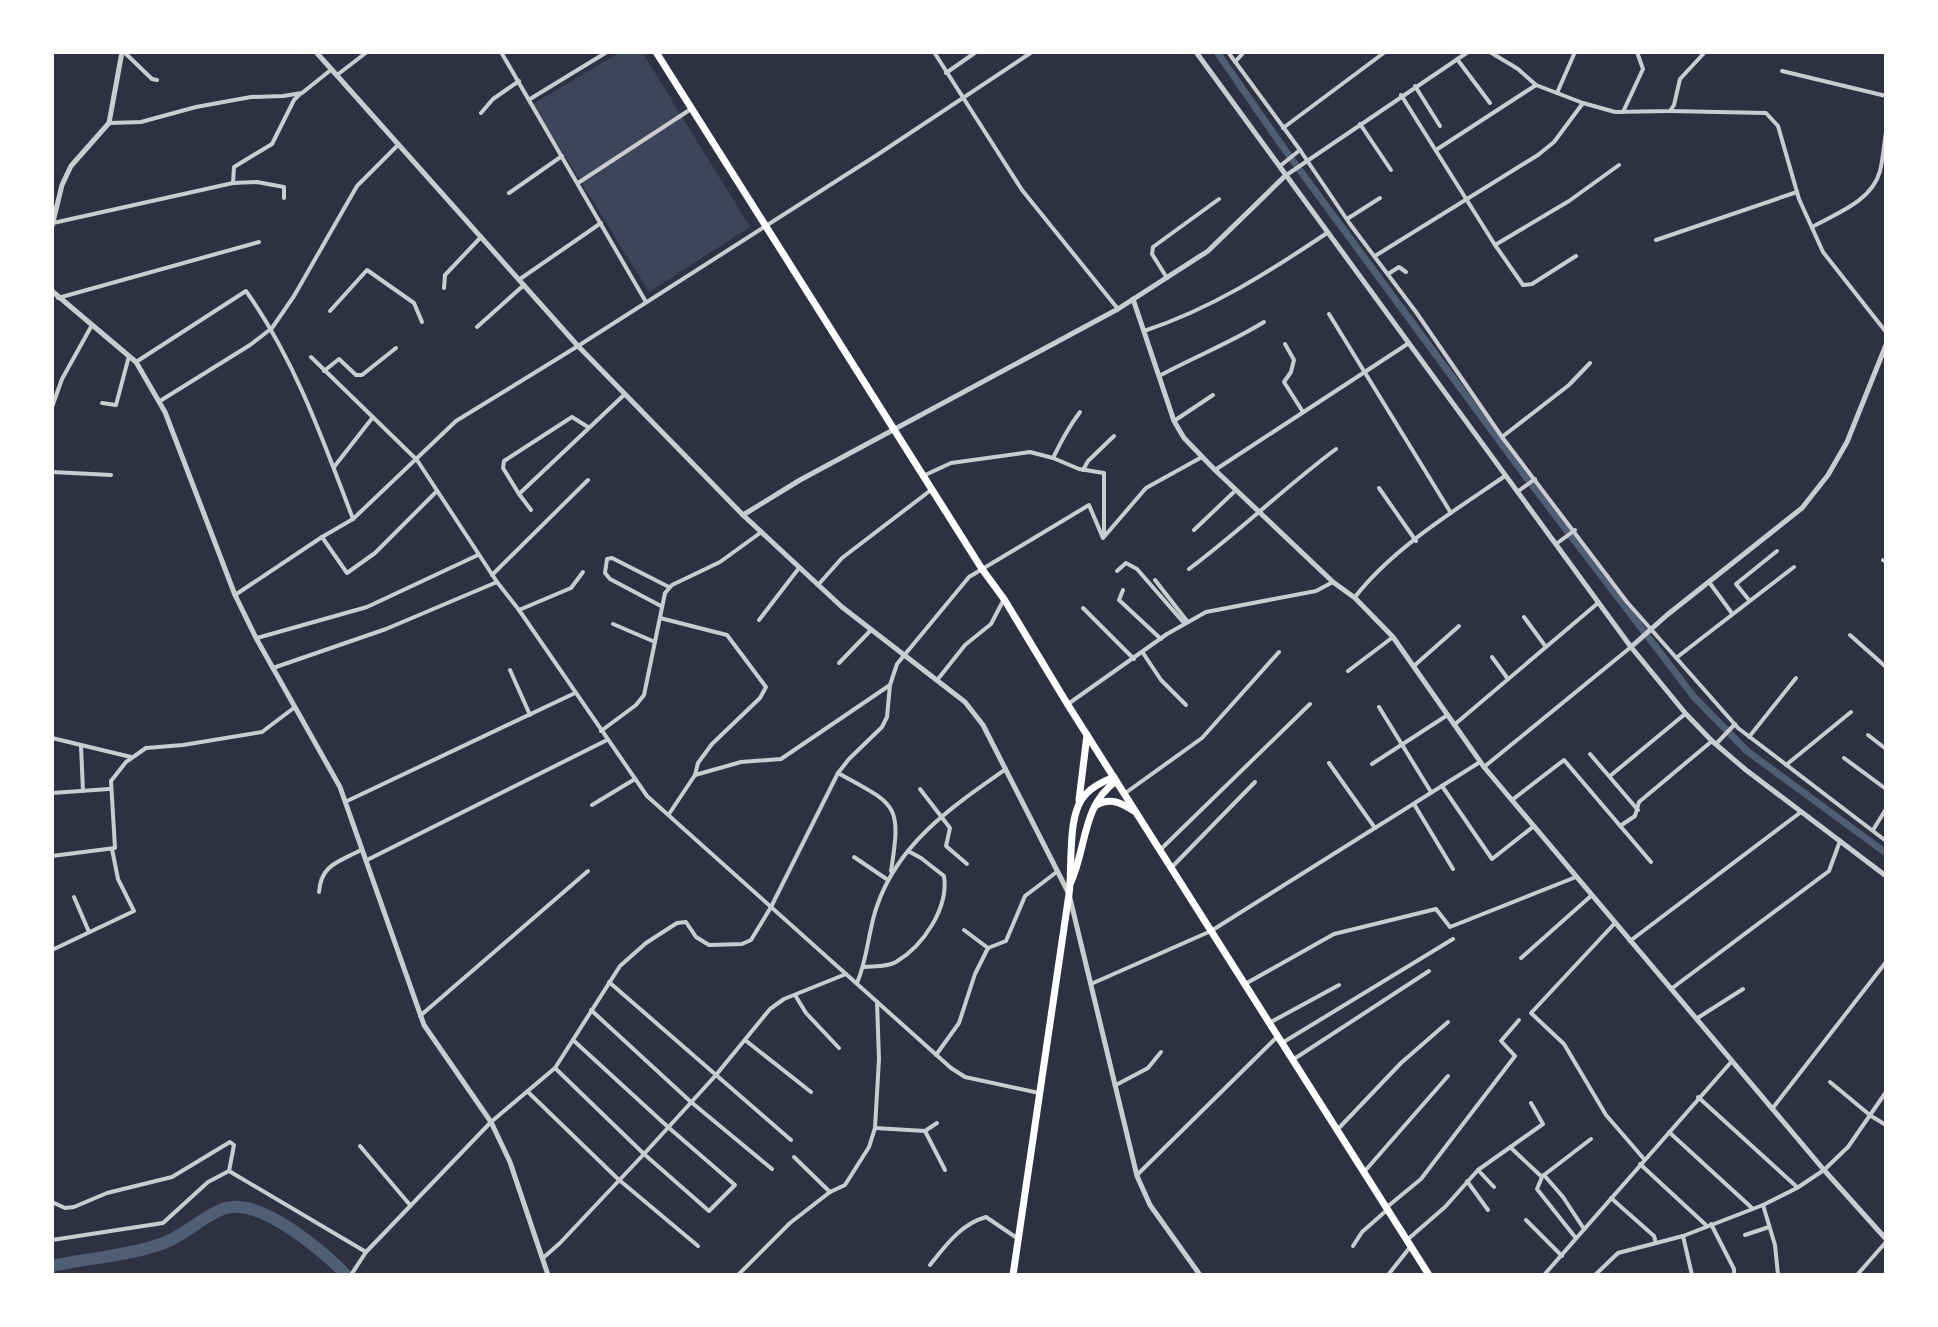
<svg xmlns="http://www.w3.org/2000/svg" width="1938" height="1327" viewBox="0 0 1938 1327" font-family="Commissioner,sans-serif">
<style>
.green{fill:#3c4559}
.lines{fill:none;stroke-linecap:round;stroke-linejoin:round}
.canal{stroke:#4f5d75;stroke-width:7}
.river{stroke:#4f5d75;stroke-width:12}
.minor{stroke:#caccd0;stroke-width:4}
.tertiary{stroke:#caccd0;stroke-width:5}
.primary{stroke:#fff;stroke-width:7}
</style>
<rect width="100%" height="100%" fill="#2d3142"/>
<path class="green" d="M 620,52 L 642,52 L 750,227 L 649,292 L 533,104 Z"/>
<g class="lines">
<path class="canal" d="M 1217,52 L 1285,150 L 1523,473 L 1694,697 L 1747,751 L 1886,853"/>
<path class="river" d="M 52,1266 C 88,1258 127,1256 161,1244 C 185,1236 205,1214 226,1208 C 260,1198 324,1251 346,1275"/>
<g class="minor">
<path d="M 124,52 L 152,79 L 157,80"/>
<path d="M 501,52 L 646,302"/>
<path d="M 934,52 L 1022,190 L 1118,309"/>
<path d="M 1228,52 L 1300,150 L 1350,224 L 1416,312 L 1502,437 L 1627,602 L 1738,728 L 1886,841"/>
<path d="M 1490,52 L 1518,69 L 1536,85 L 1583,103 L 1615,112 L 1670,111 L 1674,105 L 1680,79 L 1705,52"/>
<path d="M 1457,59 L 1490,103"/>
<path d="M 1235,62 L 1244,52"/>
<path d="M 1782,71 L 1886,96"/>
<path d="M 946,73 L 976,52"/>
<path d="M 337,75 L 367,52"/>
<path d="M 1415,86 L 1440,126"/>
<path d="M 1557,93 L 1575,52"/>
<path d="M 1401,95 L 1495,245 L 1569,201 L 1619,165"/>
<path d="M 530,99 L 607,52"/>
<path d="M 1670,111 L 1766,113 L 1778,126 L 1799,199 L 1823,252 L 1886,332"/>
<path d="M 1623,112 L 1643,69 L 1637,52"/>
<path d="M 481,113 L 493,99 L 519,81"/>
<path d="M 110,123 L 141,122 L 196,107 L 251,97 L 283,96 L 302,93 L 332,69"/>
<path d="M 1360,124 L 1391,170"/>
<path d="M 1283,128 L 1385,52"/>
<path d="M 1436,150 L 1536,85"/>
<path d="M 1280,166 L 1300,150"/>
<path d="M 1285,176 L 1468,52"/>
<path d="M 233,183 L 234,167 L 272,144 L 294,100 L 300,94"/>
<path d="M 578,183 L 691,109"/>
<path d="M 509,193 L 562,156"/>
<path d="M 1347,219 L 1380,198"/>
<path d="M 53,223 L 233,183 L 257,182 L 284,187 L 284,198"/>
<path d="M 1812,227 C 1837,213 1872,201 1880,171 C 1883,159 1884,145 1886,132"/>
<path d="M 1656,240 L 1797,192"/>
<path d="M 1495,245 L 1523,285 L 1532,284 L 1576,256"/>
<path d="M 1375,256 L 1538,155 L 1554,142 L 1583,103"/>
<path d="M 1388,274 L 1399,267 L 1406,272"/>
<path d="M 1167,278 L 1152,254 L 1153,247 L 1219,199"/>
<path d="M 520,279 L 601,223"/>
<path d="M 444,288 L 445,275 L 481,237"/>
<path d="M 58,298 L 259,242"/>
<path d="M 330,311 L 367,270 L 414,303 L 422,322"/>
<path d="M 1329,314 L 1451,513"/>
<path d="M 477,327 L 524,285"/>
<path d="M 1144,331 C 1211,309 1269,272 1327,233"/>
<path d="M 1285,344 L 1294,360 L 1291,372 L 1284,382 L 1303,412"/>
<path d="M 311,357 L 417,460 L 497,582 L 519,610 L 647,796 L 951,1068 L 965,1077 L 1039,1093"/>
<path d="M 136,362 L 246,291 C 295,360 323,440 353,519"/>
<path d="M 324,371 L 339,359 L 356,375 L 362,375 L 396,348"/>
<path d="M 1159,376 C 1194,357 1230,343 1264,322"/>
<path d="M 160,401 L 250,345 L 272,328 L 294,296 L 357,186 L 398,145"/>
<path d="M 102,403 L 116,405 L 129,356"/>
<path d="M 52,407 L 62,379 L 92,325"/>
<path d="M 1174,421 L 1213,395"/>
<path d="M 588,427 L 572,417 L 504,461 L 503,468 L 519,494 L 625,394"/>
<path d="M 1502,437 L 1569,385 L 1590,363"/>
<path d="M 1053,458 C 1062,440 1068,428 1080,412"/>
<path d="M 334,467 L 373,417"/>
<path d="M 1083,470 L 1088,461 L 1114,436"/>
<path d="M 1215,470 L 1409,343"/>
<path d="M 52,472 L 111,475"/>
<path d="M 923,476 L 951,463 L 1030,452 L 1053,458 L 1079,469 L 1104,473 L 1104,536"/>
<path d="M 1379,488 L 1416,541"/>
<path d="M 1517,492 L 1535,479"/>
<path d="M 519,494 L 531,510"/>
<path d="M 1194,530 L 1236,490"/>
<path d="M 322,537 L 347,573 L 375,553 L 436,492"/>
<path d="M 1556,544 L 1575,530"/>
<path d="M 1883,560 L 1886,562"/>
<path d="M 1189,569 C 1240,531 1285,487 1336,449"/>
<path d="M 1117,571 L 1126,563 L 1137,569 L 1184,623"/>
<path d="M 492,575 L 588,480"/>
<path d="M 1155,580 L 1187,621"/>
<path d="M 1709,582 L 1731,612"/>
<path d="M 818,585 L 842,558 L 931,490"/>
<path d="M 1123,590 L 1119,600 L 1161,639"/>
<path d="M 235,595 L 322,537 L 353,519 L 456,421 L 578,346 L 877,155 L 1032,52"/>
<path d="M 1355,597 C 1393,548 1454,511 1505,476"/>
<path d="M 1749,600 L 1736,584 L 1777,551"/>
<path d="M 661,606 L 610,579 L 605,573 L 607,559 L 612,558 L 669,587"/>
<path d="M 1083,608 L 1134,659"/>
<path d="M 519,610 L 571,588 L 583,572"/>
<path d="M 1524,617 L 1546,647"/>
<path d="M 660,618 L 727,635 L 766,687 L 760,698 L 712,744 L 698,763 L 695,775 L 669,814"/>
<path d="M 759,620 L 799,568"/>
<path d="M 613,624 L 655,642"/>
<path d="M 1850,635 L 1886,667"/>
<path d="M 257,638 L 367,607 L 478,555"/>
<path d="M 1143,653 L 1161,680 L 1186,705"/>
<path d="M 1492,657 L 1508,679"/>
<path d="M 1676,658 L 1794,567"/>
<path d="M 839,663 L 871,630"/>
<path d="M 1415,665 L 1459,626"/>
<path d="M 273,668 L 386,629 L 497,582"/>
<path d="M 510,670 L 530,715"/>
<path d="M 1348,671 L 1393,637"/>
<path d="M 938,679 L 965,645 L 991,624 L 1003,601"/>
<path d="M 1068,704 L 1167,634 L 1206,612 L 1316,591 L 1333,582"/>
<path d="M 1379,707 L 1431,792"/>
<path d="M 1454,725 L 1598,603"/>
<path d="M 601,731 L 636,705 L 644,695 L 665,593 L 672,585 L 720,562 L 760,533"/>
<path d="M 1868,735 L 1886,749"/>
<path d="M 1749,737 L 1796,678"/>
<path d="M 52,738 L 131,757"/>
<path d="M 1716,744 L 1735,724"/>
<path d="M 81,746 L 83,791"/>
<path d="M 1590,754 L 1638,810"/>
<path d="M 1844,758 L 1886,789"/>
<path d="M 1329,763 L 1375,828"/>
<path d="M 1372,764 L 1446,716"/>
<path d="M 1786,765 L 1851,712"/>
<path d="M 1484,767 L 1631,647"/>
<path d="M 838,773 C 896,805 902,803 891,871"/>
<path d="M 695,775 L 741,762 L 781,759 L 890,685"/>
<path d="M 1610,776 L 1685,714"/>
<path d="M 1442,786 L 1492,859 L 1534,826"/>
<path d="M 920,789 L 950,828 L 946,846 L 967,864"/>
<path d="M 52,793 L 109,789"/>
<path d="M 1124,794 L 1202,738 L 1279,652"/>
<path d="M 1512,800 L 1564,760 L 1651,862"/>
<path d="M 345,802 L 575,693"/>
<path d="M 1414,804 L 1453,869"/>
<path d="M 592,805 L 635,779"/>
<path d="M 1620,826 L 1635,816 L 1639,802 L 1712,741"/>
<path d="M 1873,830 L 1886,809"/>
<path d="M 1160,850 L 1310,704"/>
<path d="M 52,856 L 115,848 L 111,781 L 126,762 L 146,748 L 183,745 L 262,732 L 295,707"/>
<path d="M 854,857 L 888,880"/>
<path d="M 367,860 L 607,740"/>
<path d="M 1171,868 L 1255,782"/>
<path d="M 319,892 C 321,864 339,862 361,850"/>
<path d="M 74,897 L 89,932"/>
<path d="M 1615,923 L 1531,1013 L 1564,1044 L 1606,1115 L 1644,1159"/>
<path d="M 1630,941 L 1801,812"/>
<path d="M 988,948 L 1006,941 L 1025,896 L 1058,871"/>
<path d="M 52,950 L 134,911 L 118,879 L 112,849"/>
<path d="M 1521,958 L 1592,895"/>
<path d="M 864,967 C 874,966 888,967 896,962 C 923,946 949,908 944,876 L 921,858 L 908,851"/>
<path d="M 609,982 L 791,1140"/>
<path d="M 857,983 C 868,958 868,931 877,906 C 899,842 953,806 1006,769"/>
<path d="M 1091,984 L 1211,931 L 1480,762"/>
<path d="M 1245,984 L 1334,934 L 1436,909 L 1450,927 L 1576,877"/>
<path d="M 1671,989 L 1829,871 L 1840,841"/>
<path d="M 795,995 L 806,1013 L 839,1048"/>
<path d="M 591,1010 L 691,1102 L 772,1169"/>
<path d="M 420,1016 L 588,871"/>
<path d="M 1696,1019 L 1743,989"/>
<path d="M 1271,1022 L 1339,985"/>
<path d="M 745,1040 L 811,1092"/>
<path d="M 1282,1043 L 1453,939"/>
<path d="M 936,1055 L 959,1023 L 975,974 L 988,948 L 964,930"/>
<path d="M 1294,1059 L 1429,971"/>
<path d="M 555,1068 L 644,1154 L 709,1211 L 735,1185 L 668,1127 L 573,1040"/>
<path d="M 1830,1082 L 1871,1116 L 1886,1125"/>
<path d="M 1116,1085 L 1148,1068 L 1161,1052"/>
<path d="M 528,1092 L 618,1179 L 698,1246"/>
<path d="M 1698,1097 L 1797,1187"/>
<path d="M 1772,1109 L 1886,962"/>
<path d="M 875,1128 L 925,1131 L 937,1123"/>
<path d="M 1338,1129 L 1401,1063 L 1448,1022"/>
<path d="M 925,1131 L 945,1170"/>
<path d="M 1669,1132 L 1752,1208"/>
<path d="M 360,1146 L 410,1205"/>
<path d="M 1510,1147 L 1542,1177 L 1537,1189 L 1575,1237"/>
<path d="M 794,1157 L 830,1192"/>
<path d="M 1640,1164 L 1707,1226"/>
<path d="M 1478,1170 L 1494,1187"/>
<path d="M 1364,1172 L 1448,1076"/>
<path d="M 1137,1175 L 1278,1036"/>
<path d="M 1544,1175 L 1563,1197 L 1584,1229"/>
<path d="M 1544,1175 L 1591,1139"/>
<path d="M 1467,1181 L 1488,1210"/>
<path d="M 1611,1198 L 1654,1236 L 1656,1243"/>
<path d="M 52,1202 L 65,1208 L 74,1207 L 107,1193 L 172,1177 L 230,1142 L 234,1145 L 229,1171 L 366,1252"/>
<path d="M 1763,1205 L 1775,1245 L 1778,1275"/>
<path d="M 1387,1207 L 1421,1179 L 1515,1056 L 1501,1041 L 1519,1020"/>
<path d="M 1526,1220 L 1562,1256"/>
<path d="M 1711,1224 L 1734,1269 L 1734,1275"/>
<path d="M 1745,1235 L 1769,1227"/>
<path d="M 1683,1236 L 1692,1275"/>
<path d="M 52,1240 L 163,1223 L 208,1182 L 229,1171"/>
<path d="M 1407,1240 L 1445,1207 L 1478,1170 L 1543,1124 L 1531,1103"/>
<path d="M 1353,1246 L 1362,1232 L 1387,1210"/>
<path d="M 543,1258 L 560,1243 L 644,1154 L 716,1075 L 770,1009 L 784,999 L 846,974"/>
<path d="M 930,1265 C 946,1245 961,1224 986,1217 L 1017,1238"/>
<path d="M 351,1275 L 366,1252 L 491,1122 L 555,1068 L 620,966 L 646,943 L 677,923 L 686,922 L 696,937 L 709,945 L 742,944 L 751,940 L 771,907 L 838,773 L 849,759 L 882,727 L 887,717 L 890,685 L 897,664 L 969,577 L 1089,505 L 1103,538 L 1146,488 L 1202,457"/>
<path d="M 738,1275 L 790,1223 L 830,1192 L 845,1185 L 869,1147 L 875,1128 L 879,1059 L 877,1002"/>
<path d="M 1388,1275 L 1411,1246"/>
<path d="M 1544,1275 L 1732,1061"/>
<path d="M 1595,1275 L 1618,1253 L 1683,1236 L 1763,1205 L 1797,1188 L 1824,1170 L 1848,1147 L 1886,1092"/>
<path d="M 1857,1275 L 1886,1242"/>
</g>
<g class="tertiary">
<path d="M 316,52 L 578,346 L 743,515 L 842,607 L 965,702 L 983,725 L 1069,894 L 1137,1176 L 1150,1205 L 1200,1275"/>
<path d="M 1196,52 L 1631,647 L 1686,714 L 1712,741 L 1746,770 L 1886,876"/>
<path d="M 52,226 L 62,185 L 71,166 L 109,123 L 122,52"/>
<path d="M 52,291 L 136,362 L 165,412 L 235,595 L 256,638 L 340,787 L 424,1025 L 491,1122 L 510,1162 L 548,1275"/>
<path d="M 1133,299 L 1174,421 L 1184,438 L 1215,470 L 1333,582 L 1355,598 L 1393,637 L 1484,767 L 1824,1170 L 1886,1239"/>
<path d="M 743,515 L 800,480 L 1118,309 L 1208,251 L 1285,176"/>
<path d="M 1631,647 L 1667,615 L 1802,508 L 1828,475 L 1847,442 L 1886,345"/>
</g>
<g class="primary">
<path d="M 656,52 L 982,569 L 1004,599 L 1068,705 L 1429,1275"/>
<path d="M 1079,800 L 1087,735"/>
<path d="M 1095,806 C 1110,797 1120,802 1134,811"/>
<path d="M 1071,882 C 1087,846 1082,806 1116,781"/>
<path d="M 1013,1275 L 1069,894 C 1073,868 1066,813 1086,794 C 1093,786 1104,781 1114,777"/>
</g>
</g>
<rect width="1938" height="1327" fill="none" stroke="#ffffff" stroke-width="108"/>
</svg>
